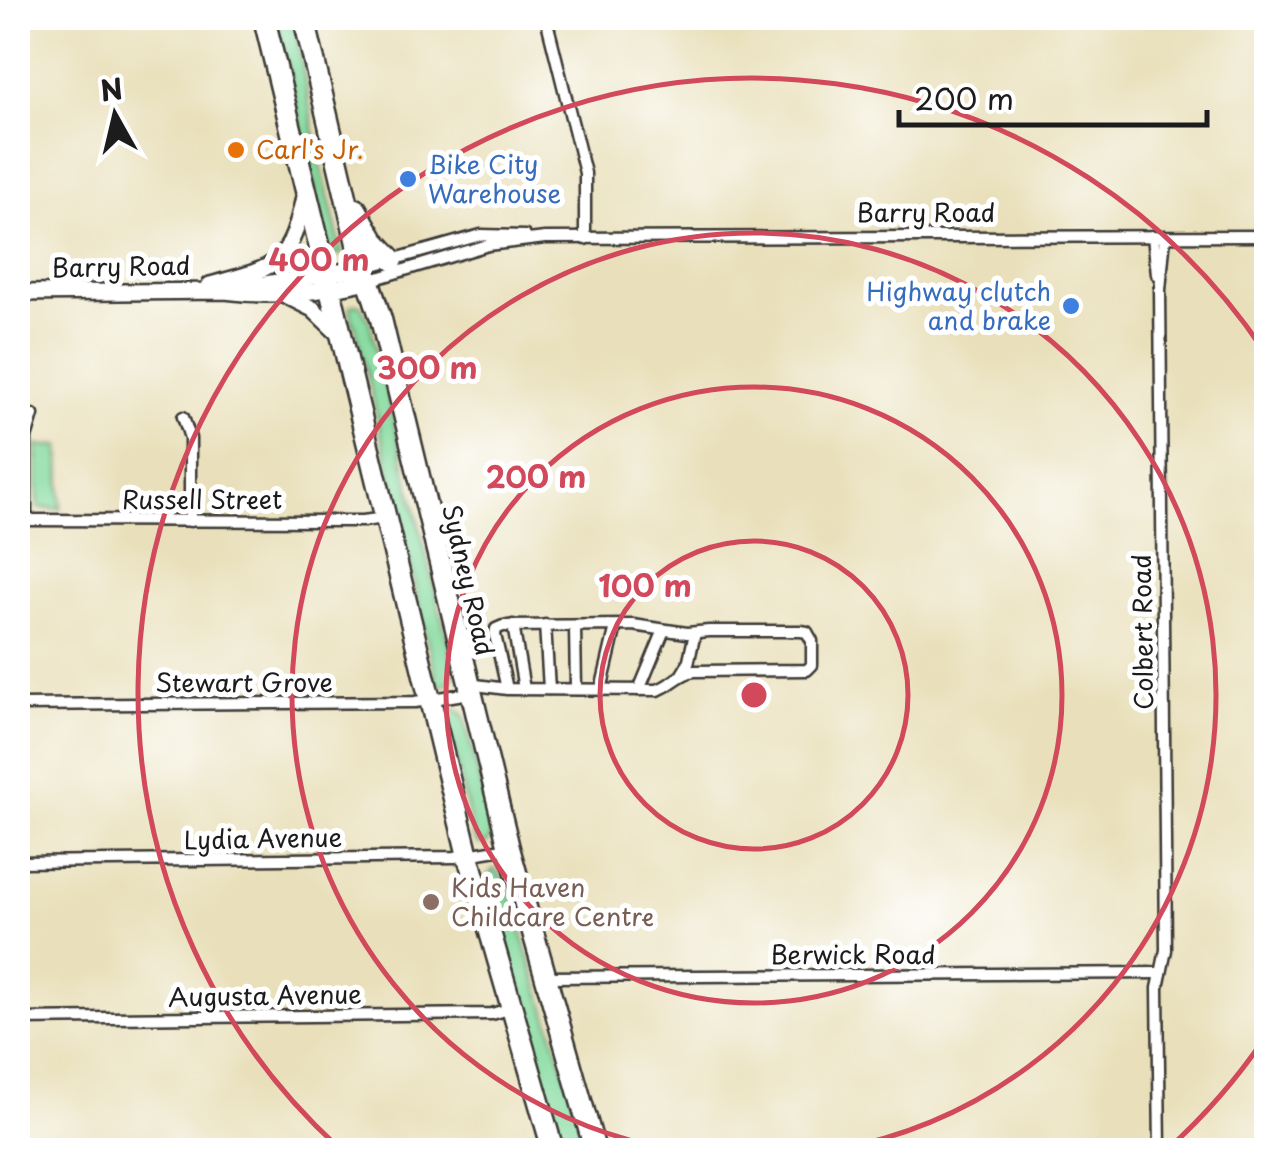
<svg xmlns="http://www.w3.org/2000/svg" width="1284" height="1168" viewBox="0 0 1284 1168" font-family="'Playpen Sans',sans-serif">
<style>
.green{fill:#84da9d;stroke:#507b5c;stroke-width:2.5}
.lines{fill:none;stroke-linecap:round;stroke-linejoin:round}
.street-casing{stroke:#3b3934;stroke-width:15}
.secondary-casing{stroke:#3b3934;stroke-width:20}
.highway-casing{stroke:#3b3934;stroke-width:25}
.street{stroke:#fff;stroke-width:10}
.secondary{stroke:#fff;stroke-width:15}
.highway{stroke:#fff;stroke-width:20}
.ring{fill:none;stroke:#d1495b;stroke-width:5}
.food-dot{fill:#e8710a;stroke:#fff;stroke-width:4}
.shop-dot{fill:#3f7fe0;stroke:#fff;stroke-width:4}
.education-dot{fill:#8d6e63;stroke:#fff;stroke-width:4}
.labels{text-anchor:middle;stroke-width:10;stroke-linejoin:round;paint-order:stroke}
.food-label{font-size:25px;fill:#c56008;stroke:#fff;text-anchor:start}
.shop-label{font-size:25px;fill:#366cbe;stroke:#fff;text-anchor:start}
.street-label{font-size:25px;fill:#1c1c1c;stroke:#fff}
.education-label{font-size:25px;fill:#785e54;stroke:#fff;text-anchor:start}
.centre{fill:#d1495b;stroke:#fff;stroke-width:5}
.ring-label{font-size:30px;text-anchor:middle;font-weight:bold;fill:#d1495b;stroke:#fff;stroke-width:10;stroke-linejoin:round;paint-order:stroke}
</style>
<rect width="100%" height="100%" fill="#fff"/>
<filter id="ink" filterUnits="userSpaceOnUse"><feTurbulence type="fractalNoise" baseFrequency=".01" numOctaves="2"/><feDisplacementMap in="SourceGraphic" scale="20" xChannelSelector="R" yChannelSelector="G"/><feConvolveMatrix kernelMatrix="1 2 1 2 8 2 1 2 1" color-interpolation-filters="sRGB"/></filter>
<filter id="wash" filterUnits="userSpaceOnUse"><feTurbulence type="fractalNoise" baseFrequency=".0048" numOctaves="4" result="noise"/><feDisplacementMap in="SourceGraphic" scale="40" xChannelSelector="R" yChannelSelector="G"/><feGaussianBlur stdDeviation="2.25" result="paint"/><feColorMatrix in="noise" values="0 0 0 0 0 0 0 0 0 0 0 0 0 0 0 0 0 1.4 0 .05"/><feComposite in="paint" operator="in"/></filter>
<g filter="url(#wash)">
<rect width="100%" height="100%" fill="#e9e0bb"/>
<g class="green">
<path d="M 276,18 L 294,18 L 317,148 L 342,254 L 333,255 L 328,242 Z"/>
<path d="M 356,304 L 361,305 L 370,324 L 454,668 L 455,675 L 446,685 L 437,684 L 434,680 L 435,674 C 407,557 384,440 355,324 L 353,324 L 350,307 Z"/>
<path d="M 37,446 L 60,446 L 61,509 L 38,508 Z"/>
<path d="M 449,707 L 460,711 L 464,716 L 490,824 L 491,837 L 487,844 L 478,844 L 474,839 L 446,715 L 445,710 Z"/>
<path d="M 494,869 C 511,884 519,925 526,948 C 548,1015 568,1082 587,1150 L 562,1150 L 524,1017 L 509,949 L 489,878 L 488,875 Z"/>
</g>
</g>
<g filter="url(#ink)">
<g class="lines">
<g class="street-casing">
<g id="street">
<path d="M 546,18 L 585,173 L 585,239"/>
<path d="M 1153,236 L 1157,274"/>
<path d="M 363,268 L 481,235 L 525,236"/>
<path d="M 368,281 L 488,245 L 545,238 L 1266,236"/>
<path d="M 183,417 L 190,438 L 190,521"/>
<path d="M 18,520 L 363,521 L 385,518"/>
<path d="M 26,520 L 26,438 L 33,415"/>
<path d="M 513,625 L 524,689"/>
<path d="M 545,625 L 549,689"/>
<path d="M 575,627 L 576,689"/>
<path d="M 682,674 L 688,664 L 695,633"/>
<path d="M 468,684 L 507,689 L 657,690 C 671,686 679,673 694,671 L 807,670 L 812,665 L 812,641 L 807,632 L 801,631 L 709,631 L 687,633 L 633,625 L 503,626 L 496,629 L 495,635 L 507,689"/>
<path d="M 601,690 L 616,626"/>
<path d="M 639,690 L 664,630"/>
<path d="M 18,705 L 415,702 L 470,693"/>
<path d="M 18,862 L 455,857 L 509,848"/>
<path d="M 546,977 L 1161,973"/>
<path d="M 18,1019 L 492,1014 L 512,1008"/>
<path d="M 1160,1150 L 1158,988 L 1166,950 L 1160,290 L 1165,236"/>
</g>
</g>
<g class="secondary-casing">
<g id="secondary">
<path d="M 210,285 C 278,267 290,266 305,192"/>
<path d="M 234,289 L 363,268"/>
<path d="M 18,293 L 225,291 C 275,298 320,292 368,281"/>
<path d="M 287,296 L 313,309 L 340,335"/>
</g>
</g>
<g class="highway-casing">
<g id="highway">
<path d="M 264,18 L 468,856 L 553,1150"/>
<path d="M 304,18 L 359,252 L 381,319 L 509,848 L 595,1150"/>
<path d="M 356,209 L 374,240 L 393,260"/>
</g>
</g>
<use href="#street" class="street"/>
<use href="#secondary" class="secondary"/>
<use href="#highway" class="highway"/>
</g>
</g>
<g class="ring">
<circle cx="754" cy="695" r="154"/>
<circle cx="754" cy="695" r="308"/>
<path d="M674 1150A462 462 0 1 1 834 1150"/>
<path d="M1264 1039A615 615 0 0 1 1169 1148M339 1148A615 615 0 1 1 1264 351"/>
</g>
<circle class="food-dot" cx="236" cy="150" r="10"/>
<g class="shop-dot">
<circle cx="408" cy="179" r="10"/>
<circle cx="1071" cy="306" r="10"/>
</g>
<circle class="education-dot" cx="431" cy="902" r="10"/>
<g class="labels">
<g class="food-label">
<text x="256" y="159">Carl's Jr.</text>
</g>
<g class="shop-label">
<text x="428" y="174">Bike City<tspan x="428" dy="29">Warehouse</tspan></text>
<text x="1051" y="301" text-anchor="end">Highway clutch<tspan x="1051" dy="29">and brake</tspan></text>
</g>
<g class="street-label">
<text x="926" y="222">Barry Road</text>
<text transform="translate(121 267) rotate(-1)" y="9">Barry Road</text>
<text x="202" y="509">Russell Street</text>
<text transform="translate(468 580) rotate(77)" y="9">Sydney Road</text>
<text transform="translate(1143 632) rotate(-91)" y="9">Colbert Road</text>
<text x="244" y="692">Stewart Grove</text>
<text transform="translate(263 839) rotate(-1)" y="9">Lydia Avenue</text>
<text x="853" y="964">Berwick Road</text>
<text transform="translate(265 996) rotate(-1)" y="9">Augusta Avenue</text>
</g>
<g class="education-label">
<text x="451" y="897">Kids Haven<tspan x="451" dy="29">Childcare Centre</tspan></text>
</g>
</g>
<circle cx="754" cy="695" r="15" class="centre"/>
<g class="ring-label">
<text x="319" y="271">400 m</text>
<text x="427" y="379">300 m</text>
<text x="536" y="488">200 m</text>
<text x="645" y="597">100 m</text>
</g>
<rect width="1284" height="1168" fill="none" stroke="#fff" stroke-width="60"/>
<g transform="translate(115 115) rotate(352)" stroke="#ffffff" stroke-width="8" paint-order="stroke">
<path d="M0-8L18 38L0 25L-18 38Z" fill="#1c1c1c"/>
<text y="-15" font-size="28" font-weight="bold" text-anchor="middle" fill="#1c1c1c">N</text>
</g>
<path d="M899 110v15h308v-15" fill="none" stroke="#1c1c1c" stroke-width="5"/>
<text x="914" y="110" font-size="30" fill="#1c1c1c" stroke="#ffffff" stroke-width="8" paint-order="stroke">200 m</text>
</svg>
